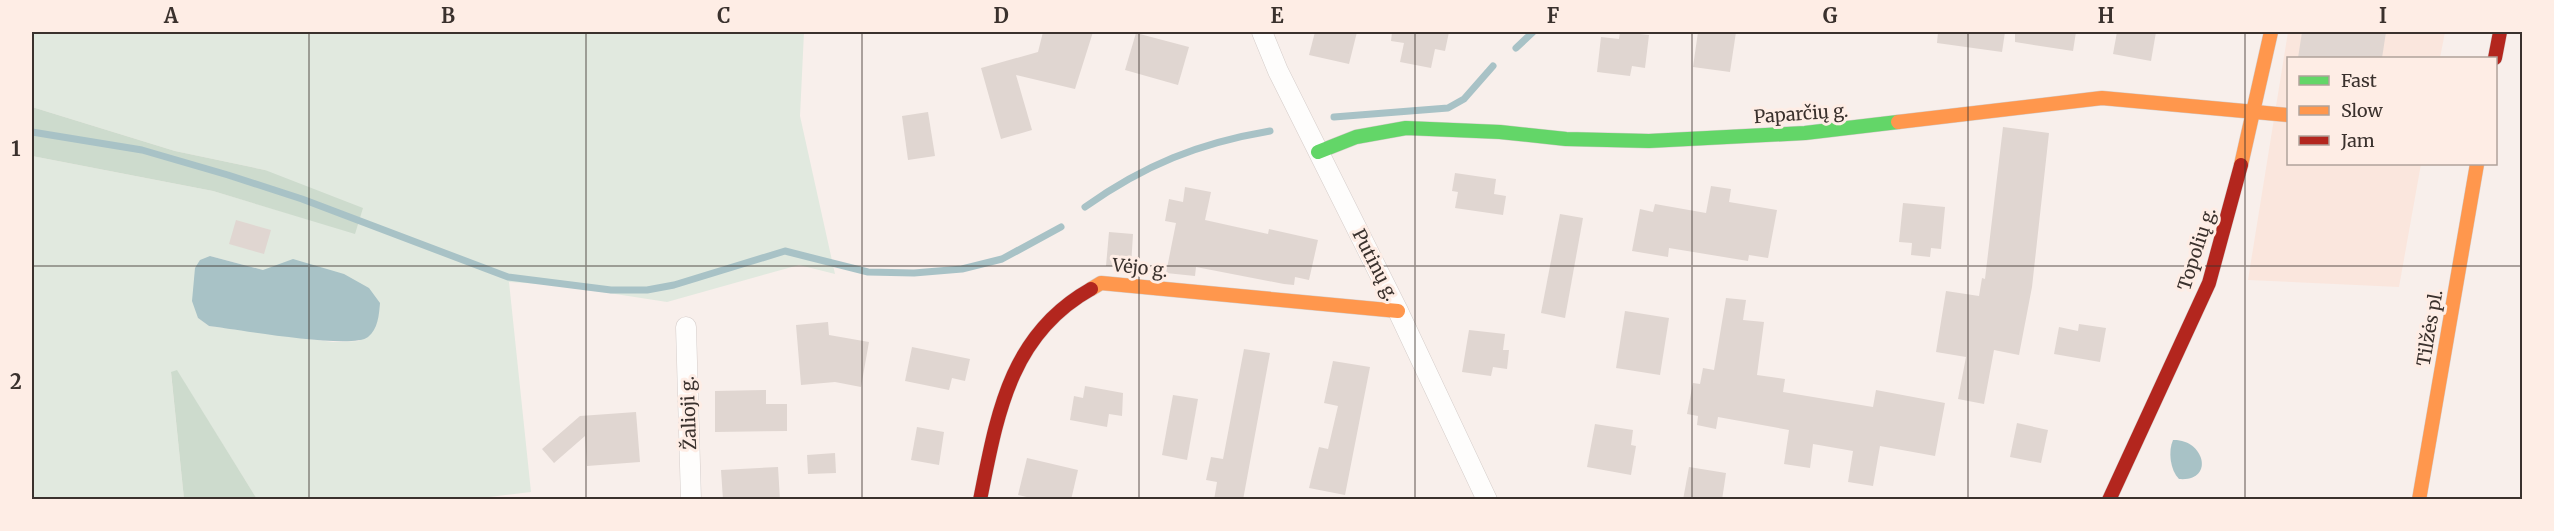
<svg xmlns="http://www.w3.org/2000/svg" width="2554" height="531" viewBox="0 0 2554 531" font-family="Merriweather,serif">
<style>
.built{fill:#fae6dd}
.green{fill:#e1e9df;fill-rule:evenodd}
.forest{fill:#cddbcd}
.water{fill:#a8c2c6}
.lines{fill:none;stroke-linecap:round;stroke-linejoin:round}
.stream{stroke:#a8c2c6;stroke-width:7}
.building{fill:#e0d6d1}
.street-casing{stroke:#d5cdca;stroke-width:21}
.fast-casing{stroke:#d5cdca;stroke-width:15}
.slow-casing{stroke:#d5cdca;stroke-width:15}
.jam-casing{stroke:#d5cdca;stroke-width:15}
.street{stroke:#fefdfc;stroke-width:20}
.fast{stroke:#63d668;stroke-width:14}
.slow{stroke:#ff974d;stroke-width:14}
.jam{stroke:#b3261e;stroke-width:14}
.grid{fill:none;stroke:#3a312d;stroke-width:1.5;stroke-opacity:0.55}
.labels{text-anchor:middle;stroke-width:6;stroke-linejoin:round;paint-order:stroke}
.street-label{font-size:18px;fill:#3a312d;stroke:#feede5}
.neatline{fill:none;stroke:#3a312d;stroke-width:2}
.grid-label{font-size:20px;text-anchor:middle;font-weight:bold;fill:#3a312d}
</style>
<rect width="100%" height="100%" fill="#f8efeb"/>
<path class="built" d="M 2288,32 L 2445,32 L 2440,58 L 2288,58 L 2288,164 L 2421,164 L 2399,287 L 2248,280 Z"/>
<path class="green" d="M 32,32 L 804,32 L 800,116 L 835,274 L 799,265 L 667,302 L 557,285 L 509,282 L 531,492 L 464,500 L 257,499 L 177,371 L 171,373 L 184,499 L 32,499 L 32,156 L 213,191 L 355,233 L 265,170 L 175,151 L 32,107 ZM 210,256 L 263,270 L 360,341 L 333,342 L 209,326 L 198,318 Z"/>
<g class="forest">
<path d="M 32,107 L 175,151 L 265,170 L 363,208 L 355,234 L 213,191 L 32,156 Z"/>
<path d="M 177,370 L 257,499 L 184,499 L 171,372 Z"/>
</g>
<g class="water">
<path d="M 210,256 L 263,270 L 293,259 L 344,274 L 369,288 L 380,303 C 379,315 378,329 368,337 C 352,350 235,329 209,326 L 198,318 L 192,301 L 195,268 L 200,260 Z"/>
<path d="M 2173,440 C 2205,439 2215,482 2179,479 C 2170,470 2168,451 2173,440 Z"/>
</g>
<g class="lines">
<g class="stream">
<path d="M 1516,48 L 1533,32"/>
<path d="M 1334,117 L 1448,108 L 1464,99 L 1493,66"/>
<path d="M 32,132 L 142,150 L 228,175 L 302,199 L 508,277 L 611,290 L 647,290 L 674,285 L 785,251 L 868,272 L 914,273 L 962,269 L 1002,259 L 1061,227"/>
<path d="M 1085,207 C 1144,165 1199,143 1270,131"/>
</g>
</g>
<g class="building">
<path d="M 1043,32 L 1093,32 L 1075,89 L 1016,75 L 1032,130 L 1001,139 L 981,68 L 1038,52 Z"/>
<path d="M 1315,32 L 1357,32 L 1349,64 L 1309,55 Z"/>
<path d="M 1392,32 L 1449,32 L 1445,51 L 1435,49 L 1431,68 L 1400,62 L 1404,43 L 1391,41 Z"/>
<path d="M 1620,32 L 1649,35 L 1645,68 L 1632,66 L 1630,76 L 1597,72 L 1601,37 L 1619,39 Z"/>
<path d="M 1698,32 L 1736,32 L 1730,72 L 1693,67 Z"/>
<path d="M 1938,32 L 2005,32 L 2002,52 L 1937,43 Z"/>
<path d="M 2015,32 L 2076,32 L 2073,51 L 2015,42 Z"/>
<path d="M 2117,32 L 2156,32 L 2151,61 L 2113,54 Z"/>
<path d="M 2302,32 L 2386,32 L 2382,58 L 2298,58 Z"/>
<path d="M 1136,33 L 1189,47 L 1178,85 L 1125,70 Z"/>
<path d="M 928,112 L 935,156 L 908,160 L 902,116 Z"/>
<path d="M 2003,127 L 2049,133 L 2032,287 L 2019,355 L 1994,350 L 1984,404 L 1958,399 L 1966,357 L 1936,352 L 1946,291 L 1979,296 L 1982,278 L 1985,279 Z"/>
<path d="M 1455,173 L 1496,179 L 1494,194 L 1506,196 L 1503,215 L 1455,208 L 1458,192 L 1452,191 Z"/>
<path d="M 1711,186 L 1731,189 L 1729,202 L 1777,210 L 1768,258 L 1749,255 L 1748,261 L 1669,248 L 1668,257 L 1632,251 L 1640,209 L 1653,212 L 1655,204 L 1706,213 Z"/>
<path d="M 1185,187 L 1211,192 L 1205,220 L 1268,234 L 1269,229 L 1318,240 L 1309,280 L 1295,277 L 1294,285 L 1284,284 L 1196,267 L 1195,276 L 1166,273 L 1176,223 L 1165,221 L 1169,199 L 1183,202 Z"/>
<path d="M 1903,203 L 1945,207 L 1941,249 L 1931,248 L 1930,257 L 1911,255 L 1912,243 L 1899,242 Z"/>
<path d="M 1560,214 L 1583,218 L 1565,318 L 1541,313 Z"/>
<path d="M 236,220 L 271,230 L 264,254 L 229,244 Z"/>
<path d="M 1109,232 L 1133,234 L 1131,267 L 1106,266 Z"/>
<path d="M 1726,298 L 1746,300 L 1743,320 L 1764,322 L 1757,375 L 1785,379 L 1783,392 L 1873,407 L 1876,390 L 1945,403 L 1935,456 L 1880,446 L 1873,486 L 1848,482 L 1853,451 L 1813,444 L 1810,468 L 1784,464 L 1789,430 L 1718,417 L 1716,429 L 1697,425 L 1698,416 L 1687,414 L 1693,383 L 1700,384 L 1703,368 L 1714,370 Z"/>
<path d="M 1625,311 L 1669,318 L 1660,375 L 1616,368 Z"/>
<path d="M 828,322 L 829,335 L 869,342 L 861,387 L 835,382 L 801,385 L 796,325 Z"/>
<path d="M 2079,324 L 2106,328 L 2100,362 L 2054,354 L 2059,327 L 2078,331 Z"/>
<path d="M 1469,330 L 1505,334 L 1503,350 L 1509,350 L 1507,369 L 1493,367 L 1491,376 L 1462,372 Z"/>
<path d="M 912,347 L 970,359 L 965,381 L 952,378 L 949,390 L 905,381 Z"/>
<path d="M 1244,349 L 1270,353 L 1243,500 L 1214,500 L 1217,482 L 1206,480 L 1211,457 L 1223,459 Z"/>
<path d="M 1333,361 L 1370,367 L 1345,495 L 1309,488 L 1319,447 L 1328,449 L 1338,406 L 1324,403 Z"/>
<path d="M 1085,386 L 1123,393 L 1122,416 L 1109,414 L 1107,427 L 1070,420 L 1074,396 L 1083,398 Z"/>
<path d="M 766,390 L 766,404 L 787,404 L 787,431 L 715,432 L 715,391 Z"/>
<path d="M 1173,395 L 1198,399 L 1187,460 L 1162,455 Z"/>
<path d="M 636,412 L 640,462 L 587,466 L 585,436 L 554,463 L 542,449 L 580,416 Z"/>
<path d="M 2017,423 L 2048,430 L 2041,463 L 2010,457 Z"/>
<path d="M 1595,424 L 1633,430 L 1631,445 L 1636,446 L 1631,475 L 1587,467 Z"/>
<path d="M 917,427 L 944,432 L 939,465 L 911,460 Z"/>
<path d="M 835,453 L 836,473 L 808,474 L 807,455 Z"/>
<path d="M 1027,458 L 1078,470 L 1071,500 L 1040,500 L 1018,495 Z"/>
<path d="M 778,467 L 780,500 L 723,500 L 721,470 Z"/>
<path d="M 1689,467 L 1726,473 L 1722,500 L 1683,500 Z"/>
</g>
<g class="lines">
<g class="street-casing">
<g id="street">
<path d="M 1262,32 L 1278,71 L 1398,311 L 1487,500"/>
<path d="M 686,327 L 691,500"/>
</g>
</g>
<g class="fast-casing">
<path id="fast" d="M 1318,152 L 1356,137 L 1406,128 L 1500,132 L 1566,139 L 1649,141 L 1805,133 L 1898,122"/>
</g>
<g class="slow-casing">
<g id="slow">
<path d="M 1898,122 L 2102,98 L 2288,115"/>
<path d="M 2241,165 L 2271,32"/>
<path d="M 1091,289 L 1101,283 L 1398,311"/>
<path d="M 2419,500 L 2477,164"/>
</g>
</g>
<g class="jam-casing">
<g id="jam">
<path d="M 2495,58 L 2500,32"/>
<path d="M 980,500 C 997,416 1009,335 1091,289"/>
<path d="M 2109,500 L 2209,283 L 2241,165"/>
</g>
</g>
<use href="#street" class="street"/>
<use href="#fast" class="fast"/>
<use href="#slow" class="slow"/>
<use href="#jam" class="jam"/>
</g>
<path class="grid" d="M 309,32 L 309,500M 586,32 L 586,500M 862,32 L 862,500M 1139,32 L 1139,500M 1415,32 L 1415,500M 1692,32 L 1692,500M 1968,32 L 1968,500M 2245,32 L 2245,500M 32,266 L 2522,266"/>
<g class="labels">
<g class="street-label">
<text transform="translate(1801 114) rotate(-4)" y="6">Paparčių g.</text>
<text transform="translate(2197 249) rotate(-72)" y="6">Topolių g.</text>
<text transform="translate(1375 265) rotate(63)" y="6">Putinų g.</text>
<text transform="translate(1140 268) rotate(6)" y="6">Vėjo g.</text>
<text transform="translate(2430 328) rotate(-80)" y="6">Tilžės pl.</text>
<text transform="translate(689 413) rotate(-92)" y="6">Žalioji g.</text>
</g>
</g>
<rect width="2554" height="531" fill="none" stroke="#feede5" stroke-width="66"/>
<rect x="2287" y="57" width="210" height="108" fill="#feede5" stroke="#b0a29b" stroke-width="1.5"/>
<rect x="2299" y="76" width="30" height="9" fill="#63d668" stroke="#b0a29b" stroke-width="1.5"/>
<text x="2341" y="87" font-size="18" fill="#3a312d">Fast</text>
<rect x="2299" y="106" width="30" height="9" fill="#ff974d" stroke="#b0a29b" stroke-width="1.5"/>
<text x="2341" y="117" font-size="18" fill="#3a312d">Slow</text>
<rect x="2299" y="136" width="30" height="9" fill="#b3261e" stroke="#b0a29b" stroke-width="1.5"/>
<text x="2341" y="147" font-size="18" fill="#3a312d">Jam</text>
<rect x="33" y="33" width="2488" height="465" class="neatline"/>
<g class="grid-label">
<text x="171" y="23">A</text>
<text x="448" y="23">B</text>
<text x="724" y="23">C</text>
<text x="1001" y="23">D</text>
<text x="1277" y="23">E</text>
<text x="1553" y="23">F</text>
<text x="1830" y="23">G</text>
<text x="2106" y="23">H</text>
<text x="2383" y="23">I</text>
<text x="16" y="156">1</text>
<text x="16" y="389">2</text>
</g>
</svg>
